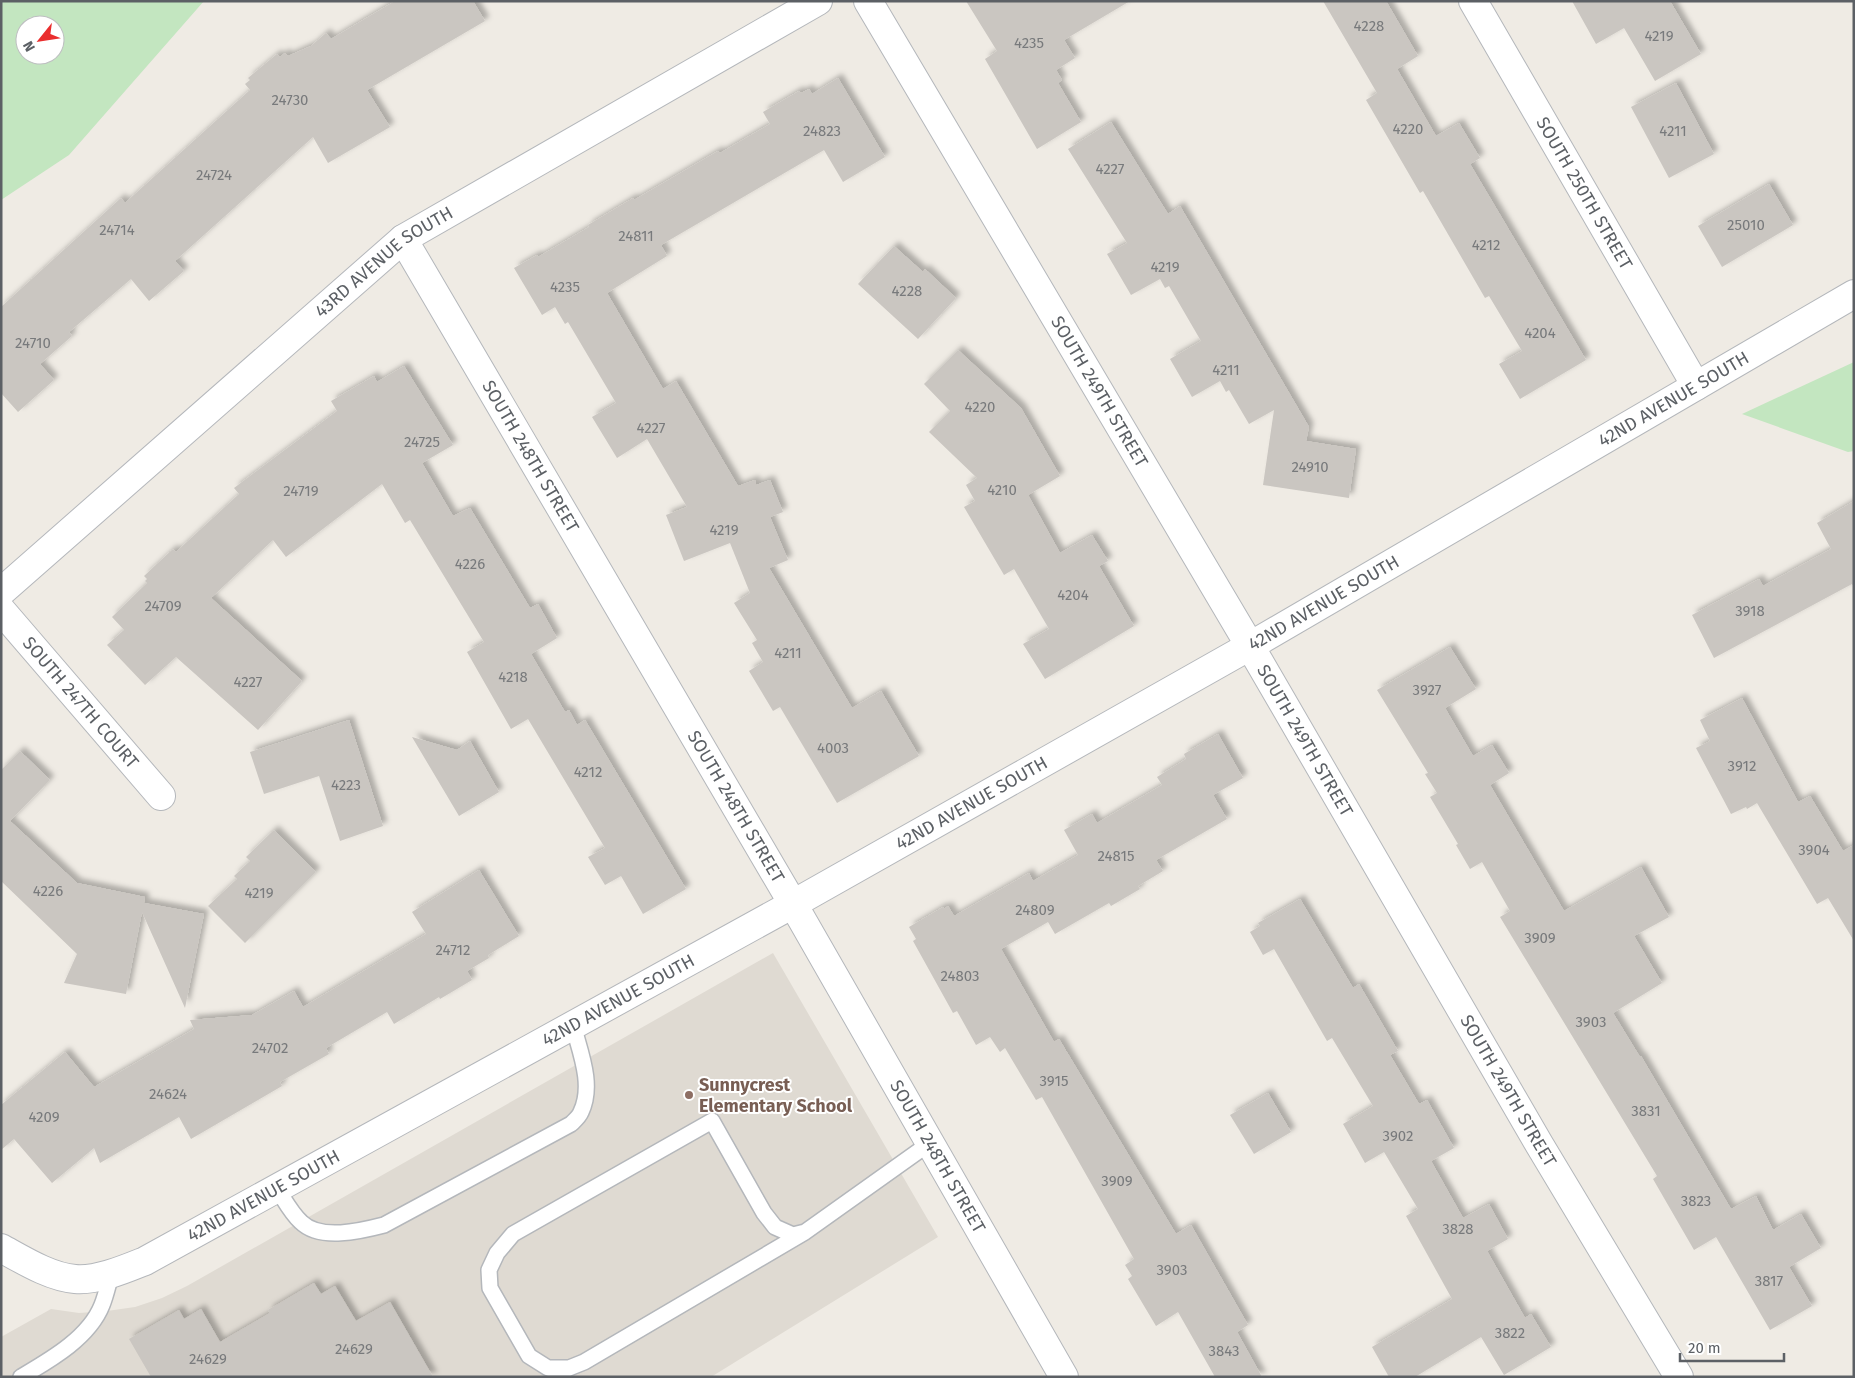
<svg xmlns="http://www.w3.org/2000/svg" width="1855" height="1378" viewBox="0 0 1855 1378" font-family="'Fira Sans',sans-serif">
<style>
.education{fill:#dfdad2}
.green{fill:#c3e6c0;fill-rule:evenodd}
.building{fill:#cac6c1;filter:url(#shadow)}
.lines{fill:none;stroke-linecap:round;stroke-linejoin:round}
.service-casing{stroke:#b4b7bb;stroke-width:18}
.minor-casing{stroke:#b4b7bb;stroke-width:30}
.tertiary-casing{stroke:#b4b7bb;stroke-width:30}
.service{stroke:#fff;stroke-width:15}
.minor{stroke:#fff;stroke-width:28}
.tertiary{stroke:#fff;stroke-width:28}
.education-dot{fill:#8d6e63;stroke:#fff;stroke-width:2}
.labels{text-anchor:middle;stroke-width:4;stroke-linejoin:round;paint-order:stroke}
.number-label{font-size:15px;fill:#787a7c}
.street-label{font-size:18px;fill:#5c6065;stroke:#fff}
.education-label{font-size:18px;font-weight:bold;fill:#785e54;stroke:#fff;text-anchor:start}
</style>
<defs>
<filter id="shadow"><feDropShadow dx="4.5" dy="-4.5" stdDeviation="2.5" flood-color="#0004"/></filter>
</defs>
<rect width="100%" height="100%" fill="#efebe4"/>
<path class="education" d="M 773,953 L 938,1237 L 711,1377 L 1,1377 L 1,1337 L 51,1309 L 79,1313 L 107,1311 L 135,1307 L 162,1298 L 187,1286 Z"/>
<g class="green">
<path d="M 1,1 L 204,1 L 69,155 L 1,200 ZM 25,25 L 55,25 L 55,55 L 25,55 Z"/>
<path d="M 1854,362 L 1854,451 L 1848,452 L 1742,414 Z"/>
</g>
<g class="building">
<path d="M 395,1 L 473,1 L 485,21 L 367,90 L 390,127 L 328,163 L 313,137 L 175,261 L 184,271 L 149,301 L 131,279 L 69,332 L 72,336 L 40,364 L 54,380 L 18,412 L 1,393 L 1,307 L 121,198 L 125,203 L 250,90 L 245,84 L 250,80 L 248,78 L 277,54 L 280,57 L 285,53 L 288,56 L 311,46 L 326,33 L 331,39 Z"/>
<path d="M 966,1 L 1130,1 L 1064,40 L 1075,58 L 1056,70 L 1062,80 L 1058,83 L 1081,122 L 1037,149 L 985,59 L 997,51 Z"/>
<path d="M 1323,1 L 1386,1 L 1418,56 L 1397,69 L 1436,136 L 1459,123 L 1480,158 L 1470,164 L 1586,360 L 1520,399 L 1499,364 L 1522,351 L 1489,296 L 1485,298 L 1423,191 L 1420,193 L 1366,100 L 1377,93 Z"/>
<path d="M 1572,1 L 1670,1 L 1701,54 L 1655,81 L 1624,28 L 1596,44 Z"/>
<path d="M 838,78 L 885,157 L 843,182 L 824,150 L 661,245 L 667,256 L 607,293 L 663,389 L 676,381 L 738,486 L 755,480 L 756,485 L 770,480 L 783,512 L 770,517 L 788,560 L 769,568 L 852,708 L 881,691 L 919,756 L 837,803 L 780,707 L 773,711 L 749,671 L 763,662 L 752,643 L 757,640 L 734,603 L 750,593 L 730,543 L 684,561 L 666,515 L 687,507 L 647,439 L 617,458 L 592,417 L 616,403 L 568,322 L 565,324 L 555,307 L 542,315 L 514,268 L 537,255 L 538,257 L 589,227 L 588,225 L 633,198 L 634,200 L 718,151 L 720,153 L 770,124 L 763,112 L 799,91 L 801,93 L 809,89 L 812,94 Z"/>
<path d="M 1676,83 L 1714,154 L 1669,178 L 1631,107 Z"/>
<path d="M 1111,122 L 1168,214 L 1180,206 L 1309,427 L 1306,441 L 1356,449 L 1349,498 L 1263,485 L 1274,410 L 1249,424 L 1229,390 L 1226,392 L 1220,381 L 1192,397 L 1170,359 L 1201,341 L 1169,286 L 1165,288 L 1160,279 L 1131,295 L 1107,254 L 1127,243 L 1068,149 Z"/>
<path d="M 1769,184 L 1793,225 L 1722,267 L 1698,226 Z"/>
<path d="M 894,246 L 923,272 L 925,269 L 956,298 L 918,339 L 858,284 Z"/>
<path d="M 958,350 L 1021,408 L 1060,476 L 1028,495 L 1060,553 L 1092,535 L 1108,561 L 1099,566 L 1134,626 L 1045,679 L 1023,644 L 1049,629 L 1014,569 L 1004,575 L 964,507 L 975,501 L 966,485 L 977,478 L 929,432 L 950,411 L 924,384 Z"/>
<path d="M 404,366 L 453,445 L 422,463 L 453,516 L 470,508 L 530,608 L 538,604 L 557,638 L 531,654 L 565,712 L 569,710 L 577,725 L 585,720 L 686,889 L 643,914 L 621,876 L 605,885 L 588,857 L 605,848 L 528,719 L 511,729 L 467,652 L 484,642 L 410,520 L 405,523 L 382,484 L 286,557 L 273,540 L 211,598 L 302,681 L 258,730 L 176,657 L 145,685 L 107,645 L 124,630 L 112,617 L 147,583 L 145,581 L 147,579 L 144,576 L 173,549 L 176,552 L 239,494 L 234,488 L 337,411 L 331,401 L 374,376 L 377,382 Z"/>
<path d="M 1854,501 L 1854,587 L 1852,584 L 1714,658 L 1692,615 L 1759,579 L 1763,586 L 1831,549 L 1817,523 Z"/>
<path d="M 1450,647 L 1476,689 L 1445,708 L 1473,756 L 1492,745 L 1509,773 L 1490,785 L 1564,911 L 1641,867 L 1669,917 L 1634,936 L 1662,983 L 1613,1013 L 1640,1057 L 1641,1056 L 1731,1209 L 1756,1196 L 1773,1230 L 1801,1214 L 1821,1248 L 1789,1267 L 1812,1306 L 1770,1330 L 1716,1237 L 1694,1250 L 1653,1179 L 1657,1176 L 1500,917 L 1510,911 L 1482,862 L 1470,869 L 1456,845 L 1458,844 L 1430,797 L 1437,793 L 1425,774 L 1428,773 L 1377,690 Z"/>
<path d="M 1742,698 L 1798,802 L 1810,796 L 1843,851 L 1854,845 L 1854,941 L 1828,898 L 1817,904 L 1757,803 L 1747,809 L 1746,807 L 1731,814 L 1696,748 L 1710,741 L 1700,720 Z"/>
<path d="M 349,720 L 383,826 L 340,841 L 319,776 L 264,794 L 250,752 Z"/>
<path d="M 1218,734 L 1243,778 L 1213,795 L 1227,819 L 1156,860 L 1163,871 L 1138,886 L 1140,889 L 1111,906 L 1109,903 L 1055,934 L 1048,922 L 1001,949 L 1054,1042 L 1059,1039 L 1176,1234 L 1191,1225 L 1248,1325 L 1237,1332 L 1262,1377 L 1215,1377 L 1178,1312 L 1156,1326 L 1128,1279 L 1132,1276 L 1125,1265 L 1134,1259 L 1042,1097 L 1036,1100 L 1005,1048 L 1000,1052 L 990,1037 L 976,1045 L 957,1011 L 953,1013 L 913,941 L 916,939 L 909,927 L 943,907 L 944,909 L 948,906 L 954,916 L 1029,873 L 1033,881 L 1078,855 L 1064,830 L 1092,814 L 1097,823 L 1162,785 L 1157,777 L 1186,759 L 1184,754 Z"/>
<path d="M 412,737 L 457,750 L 470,741 L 499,792 L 459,816 Z"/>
<path d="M 20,751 L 50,780 L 10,821 L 77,883 L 145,897 L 144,903 L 204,914 L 185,1008 L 142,912 L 126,994 L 64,983 L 77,954 L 1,881 L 1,770 Z"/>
<path d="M 274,830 L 316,872 L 245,943 L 208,906 L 237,879 L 234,876 L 250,861 L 246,857 Z"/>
<path d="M 479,870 L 519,936 L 488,955 L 489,958 L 467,971 L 472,980 L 440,999 L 439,997 L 394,1024 L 387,1012 L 326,1048 L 329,1054 L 280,1082 L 282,1086 L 191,1139 L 179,1117 L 100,1163 L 94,1148 L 52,1183 L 14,1139 L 1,1150 L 1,1105 L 65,1052 L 94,1087 L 194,1029 L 190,1020 L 252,1015 L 294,991 L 303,1007 L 426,934 L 412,912 Z"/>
<path d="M 1300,899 L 1353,988 L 1359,984 L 1398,1051 L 1390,1055 L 1419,1104 L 1427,1100 L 1454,1148 L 1431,1161 L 1463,1218 L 1489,1204 L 1508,1239 L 1487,1251 L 1525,1318 L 1531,1314 L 1551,1347 L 1504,1375 L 1481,1337 L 1415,1377 L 1389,1377 L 1372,1347 L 1452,1299 L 1406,1216 L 1418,1209 L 1384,1152 L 1365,1163 L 1343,1124 L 1373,1106 L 1332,1038 L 1327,1041 L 1274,949 L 1263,955 L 1250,932 L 1260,926 L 1258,923 Z"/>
<path d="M 1268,1093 L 1291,1132 L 1254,1154 L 1230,1115 Z"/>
<path d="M 314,1283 L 321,1294 L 335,1286 L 356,1321 L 390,1302 L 433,1377 L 151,1377 L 129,1339 L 179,1310 L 184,1319 L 201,1309 L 220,1342 L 270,1313 L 268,1310 Z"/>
</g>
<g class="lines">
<g class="service-casing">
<g id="service">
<path d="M 276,1187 C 284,1199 291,1213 301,1222 C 320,1241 361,1231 384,1225 L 571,1124 C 574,1121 579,1117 581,1112 C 594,1085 580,1052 573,1025"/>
<path d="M 805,1232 L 793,1235 L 775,1227 L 764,1213 L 712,1121 L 513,1234 L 497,1253 L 489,1270 L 490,1288 L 529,1356 L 548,1368 L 569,1368 L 584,1362 L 805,1232 L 930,1143"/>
<path d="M 21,1377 C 50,1360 89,1338 102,1305 C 106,1295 108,1285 111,1275"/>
</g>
</g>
<g class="minor-casing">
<g id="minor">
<path id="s1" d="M 868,1 L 1250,646 L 1539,1144 L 1679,1377"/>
<path id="s2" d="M 1473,1 L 1696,386"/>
<path id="s3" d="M 403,239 L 793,904 L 1064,1377"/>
<path id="s4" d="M 1,592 L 403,239 L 818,1"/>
<path id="s5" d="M 1,610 L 161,796"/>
<path id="s6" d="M 1,1248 C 23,1260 50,1277 75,1279 C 97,1281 125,1269 145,1261 L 793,904"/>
</g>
</g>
<g class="tertiary-casing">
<g id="tertiary">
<path id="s7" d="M 793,904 L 1250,646 L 1854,294"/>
</g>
</g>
<use href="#service" class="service"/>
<use href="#minor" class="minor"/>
<use href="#tertiary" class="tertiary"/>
</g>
<circle class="education-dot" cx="689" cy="1095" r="5"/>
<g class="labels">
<g class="number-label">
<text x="1369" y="31">4228</text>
<text x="1659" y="41">4219</text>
<text x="1029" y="48">4235</text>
<text x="290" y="105">24730</text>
<text x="1408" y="134">4220</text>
<text x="822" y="136">24823</text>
<text x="1673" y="136">4211</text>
<text x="1110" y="174">4227</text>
<text x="214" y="180">24724</text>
<text x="1746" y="230">25010</text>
<text x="117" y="235">24714</text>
<text x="636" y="241">24811</text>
<text x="1486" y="250">4212</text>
<text x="1165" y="272">4219</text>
<text x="565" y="292">4235</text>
<text x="907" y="296">4228</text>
<text x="1540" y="338">4204</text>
<text x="33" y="348">24710</text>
<text x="1226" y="375">4211</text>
<text x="980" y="412">4220</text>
<text x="651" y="433">4227</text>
<text x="422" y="447">24725</text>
<text x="1310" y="472">24910</text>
<text x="1002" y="495">4210</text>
<text x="301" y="496">24719</text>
<text x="724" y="535">4219</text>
<text x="470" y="569">4226</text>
<text x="1073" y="600">4204</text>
<text x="163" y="611">24709</text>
<text x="1750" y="616">3918</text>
<text x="788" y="658">4211</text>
<text x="513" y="682">4218</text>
<text x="248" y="687">4227</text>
<text x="1427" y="695">3927</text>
<text x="833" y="753">4003</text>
<text x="1742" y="771">3912</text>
<text x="588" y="777">4212</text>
<text x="346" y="790">4223</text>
<text x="1814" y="855">3904</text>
<text x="1116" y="861">24815</text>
<text x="48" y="896">4226</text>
<text x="259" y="898">4219</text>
<text x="1035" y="915">24809</text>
<text x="1540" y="943">3909</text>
<text x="453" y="955">24712</text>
<text x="960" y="981">24803</text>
<text x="1591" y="1027">3903</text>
<text x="270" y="1053">24702</text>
<text x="1054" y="1086">3915</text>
<text x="168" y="1099">24624</text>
<text x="1646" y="1116">3831</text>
<text x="44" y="1122">4209</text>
<text x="1398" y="1141">3902</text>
<text x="1117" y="1186">3909</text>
<text x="1696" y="1206">3823</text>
<text x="1458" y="1234">3828</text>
<text x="1172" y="1275">3903</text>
<text x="1769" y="1286">3817</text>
<text x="1510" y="1338">3822</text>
<text x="354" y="1354">24629</text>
<text x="1224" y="1356">3843</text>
<text x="208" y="1364">24629</text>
</g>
<g class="street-label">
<text dy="6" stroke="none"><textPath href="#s2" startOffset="222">SOUTH 250TH STREET</textPath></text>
<text dy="6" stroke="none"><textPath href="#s4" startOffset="506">43RD AVENUE SOUTH</textPath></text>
<text dy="6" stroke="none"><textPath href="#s1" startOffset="454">SOUTH 249TH STREET</textPath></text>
<text dy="6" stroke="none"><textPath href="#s7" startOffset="1015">42ND AVENUE SOUTH</textPath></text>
<text dy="6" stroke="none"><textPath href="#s3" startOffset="252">SOUTH 248TH STREET</textPath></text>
<text dy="6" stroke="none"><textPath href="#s7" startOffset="610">42ND AVENUE SOUTH</textPath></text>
<text dy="6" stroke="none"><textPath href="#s5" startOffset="122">SOUTH 247TH COURT</textPath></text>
<text dy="6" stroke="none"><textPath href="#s1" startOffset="859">SOUTH 249TH STREET</textPath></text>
<text dy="6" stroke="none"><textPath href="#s7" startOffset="205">42ND AVENUE SOUTH</textPath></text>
<text dy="6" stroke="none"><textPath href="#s3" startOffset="658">SOUTH 248TH STREET</textPath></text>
<text dy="6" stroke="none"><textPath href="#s6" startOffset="694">42ND AVENUE SOUTH</textPath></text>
<text dy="6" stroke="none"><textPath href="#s1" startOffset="1264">SOUTH 249TH STREET</textPath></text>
<text dy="6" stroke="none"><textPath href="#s3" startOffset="1062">SOUTH 248TH STREET</textPath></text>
<text dy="6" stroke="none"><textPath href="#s6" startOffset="289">42ND AVENUE SOUTH</textPath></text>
</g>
<g class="education-label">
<text x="699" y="1091">Sunnycrest<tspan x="699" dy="21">Elementary School</tspan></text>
</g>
</g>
<rect width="1855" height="1378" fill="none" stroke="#5c6065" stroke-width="5"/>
<g transform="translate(40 40) rotate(240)"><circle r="24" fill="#ffffff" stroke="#bebfc1"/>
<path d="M0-4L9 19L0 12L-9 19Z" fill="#ea2e2e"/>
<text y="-8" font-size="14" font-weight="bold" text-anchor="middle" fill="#5c6065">N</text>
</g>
<path d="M1680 1353v8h104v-8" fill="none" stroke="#5c6065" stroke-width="2.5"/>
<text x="1688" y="1353" font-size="15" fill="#5c6065" stroke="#ffffff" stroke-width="4" paint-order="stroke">20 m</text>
</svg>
